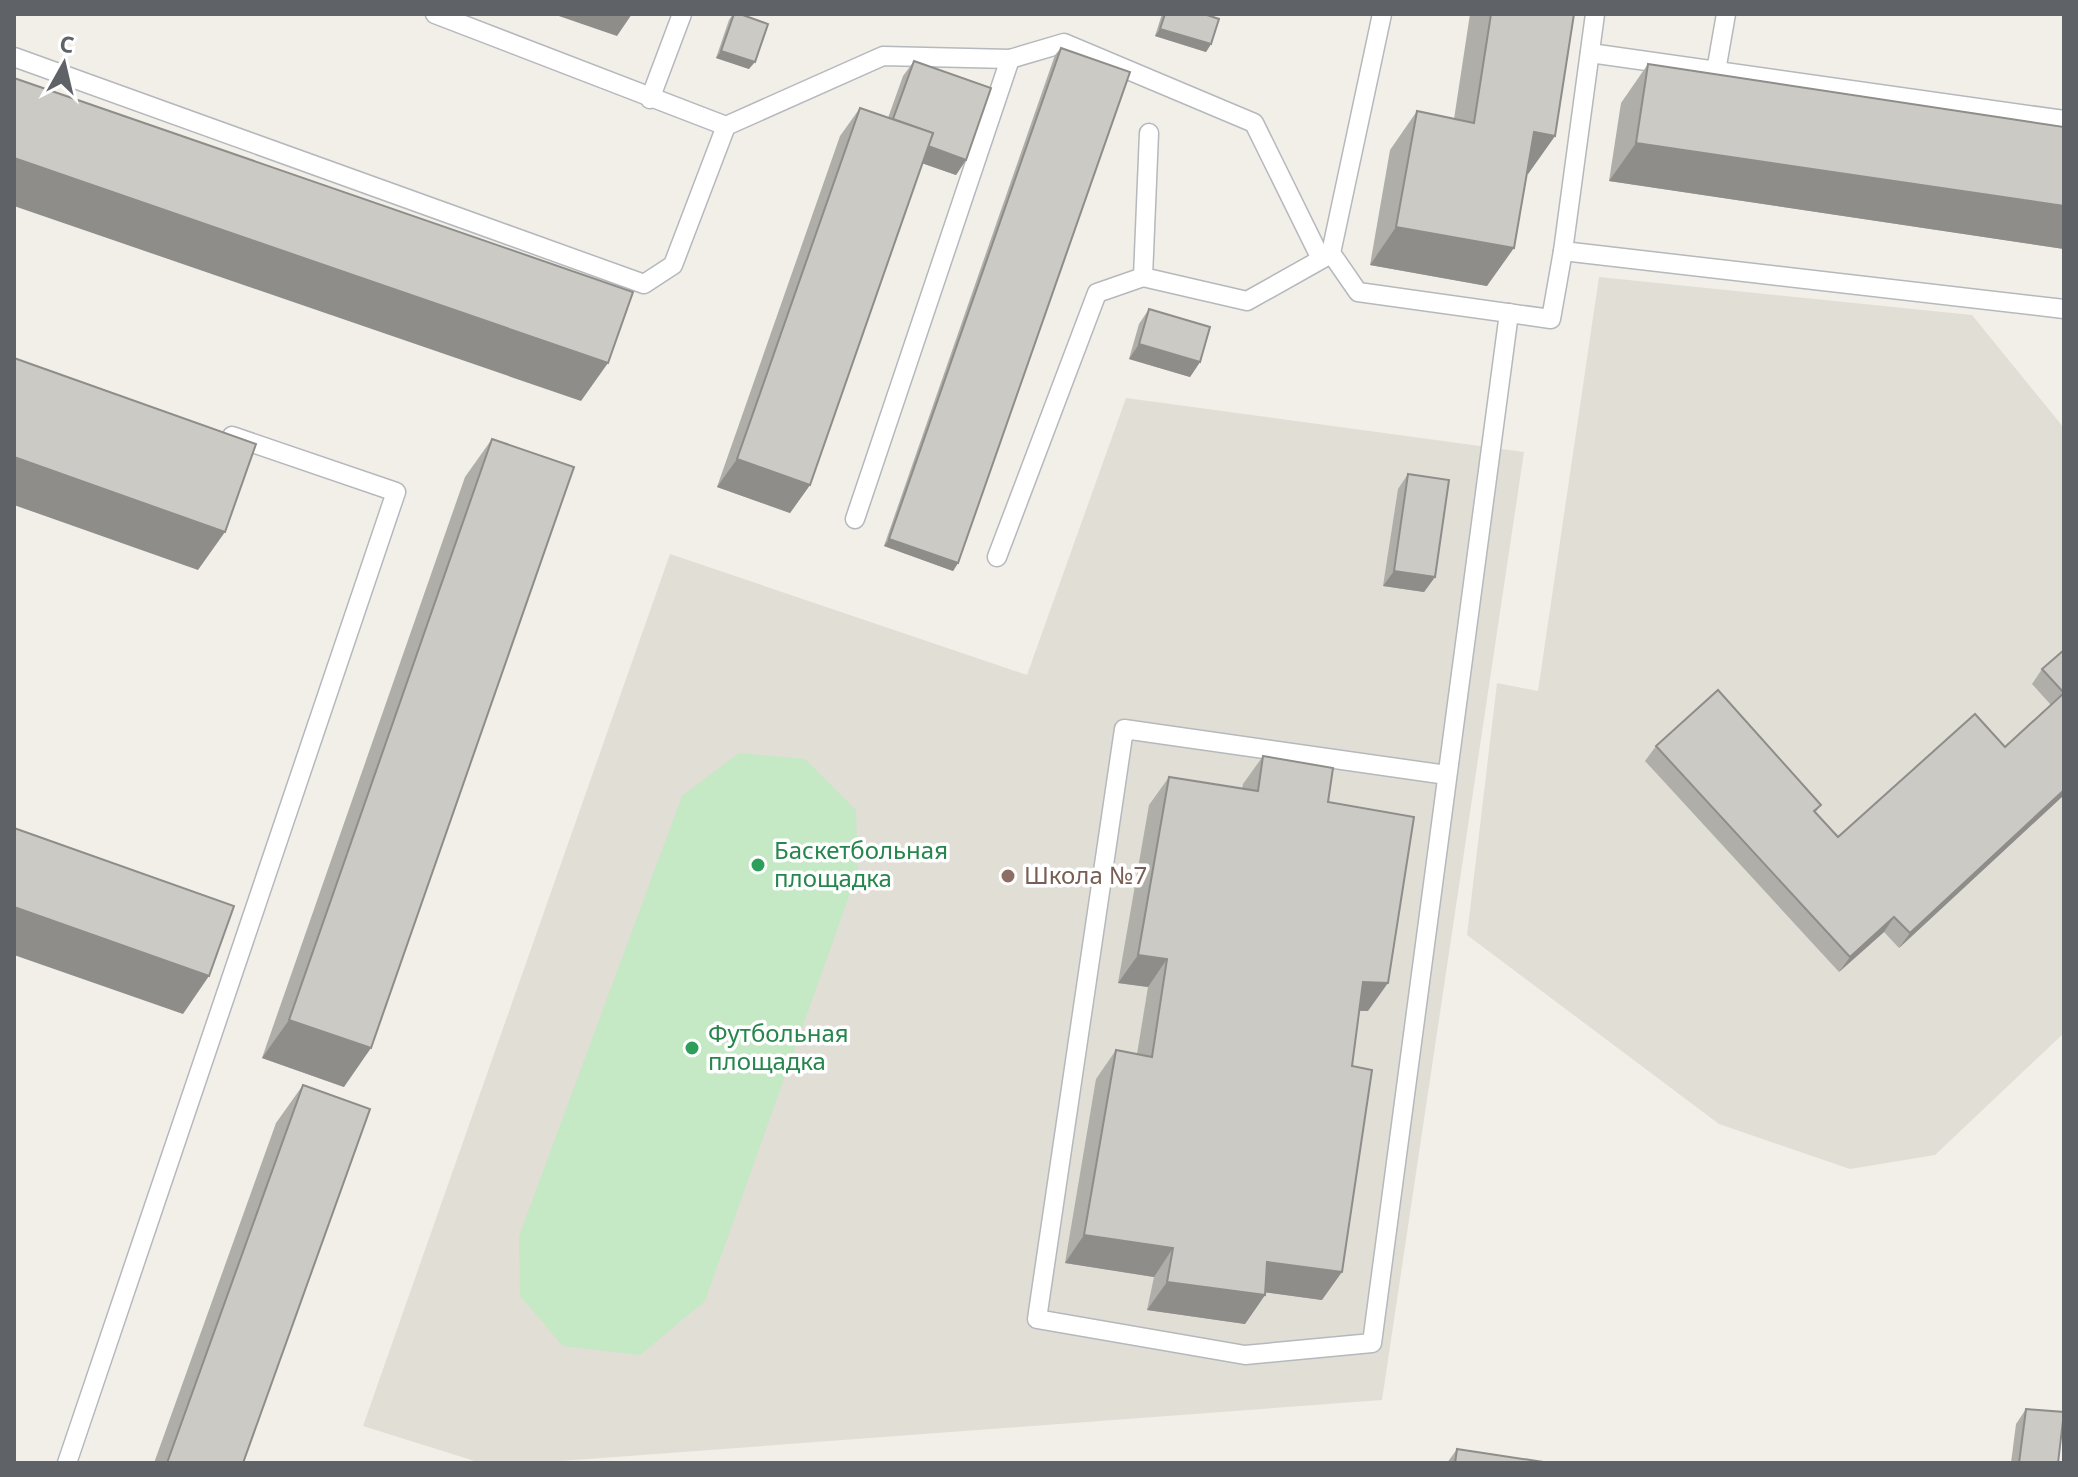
<svg xmlns="http://www.w3.org/2000/svg" width="2078" height="1477" viewBox="0 0 2078 1477" font-family="'Noto Sans',sans-serif">
<style>
.education{fill:#e1ded6}
.green{fill:#c5e8c5}
.lines{fill:none;stroke-linecap:round;stroke-linejoin:round}
.lane-casing{stroke:#b5b8bc;stroke-width:21}
.lane{stroke:#fff;stroke-width:18}
.wall{fill:#afaea9}
.shaded-wall{fill:#8f8d8a}
.building{fill:#cccac5;stroke:#8f8d8a;stroke-width:2}
.leisure-dot{fill:#2e9e5b;stroke:#fff;stroke-width:3}
.education-dot{fill:#8d6e63;stroke:#fff;stroke-width:3}
.labels{text-anchor:middle;stroke-width:7;stroke-linejoin:round;paint-order:stroke}
.leisure-label{font-size:24px;fill:#27864d;stroke:#fff;text-anchor:start}
.education-label{font-size:24px;fill:#785e54;stroke:#fff;text-anchor:start}
</style>
<rect width="100%" height="100%" fill="#f1efe8"/>
<g class="education">
<path d="M 1599,277 L 1972,315 L 2064,428 L 2064,1033 L 1935,1155 L 1850,1169 L 1719,1124 L 1467,935 L 1497,683 L 1538,691 Z"/>
<path d="M 1126,398 L 1524,452 L 1382,1400 L 534,1463 L 481,1463 L 363,1426 L 670,554 L 1027,675 Z"/>
</g>
<path class="green" d="M 739,753 L 805,759 L 856,810 L 858,871 L 705,1301 L 640,1355 L 563,1346 L 520,1296 L 519,1236 L 682,796 Z"/>
<g class="lines">
<g class="lane-casing">
<g id="lane">
<path d="M 435,14 L 726,126 L 883,56 L 1010,59 L 855,519"/>
<path d="M 1382,14 L 1331,253 L 1358,292 L 1551,319 L 1563,251"/>
<path d="M 1595,14 L 1563,251 L 2064,309"/>
<path d="M 1590,53 L 2064,120"/>
<path d="M 14,57 L 644,284 L 673,265 L 726,126"/>
<path d="M 1010,59 L 1064,43 L 1254,123 L 1321,259"/>
<path d="M 1716,71 L 1726,14"/>
<path d="M 650,99 L 682,14"/>
<path d="M 1149,133 L 1143,277 L 1247,301 L 1329,255"/>
<path d="M 997,557 L 1097,293 L 1143,277"/>
<path d="M 1447,775 L 1124,729 L 1037,1319 L 1245,1355 L 1372,1343 L 1509,313"/>
<path d="M 67,1463 L 396,492 L 232,436"/>
</g>
</g>
<use href="#lane" class="lane"/>
</g>
<g class="wall">
<path d="M 733,14 L 740,14 L 749,69 L 716,58 L 729,20 Z"/>
<path d="M 1162,14 L 1204,14 L 1211,44 L 1206,52 L 1155,36 Z"/>
<path d="M 1470,14 L 1574,14 L 1555,136 L 1528,174 L 1527,174 L 1487,286 L 1370,265 L 1390,150 L 1417,111 L 1454,119 Z"/>
<path d="M 1061,48 L 958,563 L 953,571 L 884,546 L 1055,55 Z"/>
<path d="M 914,61 L 966,160 L 956,175 L 922,163 L 810,485 L 790,513 L 717,487 L 840,136 L 860,108 L 888,118 L 903,76 Z"/>
<path d="M 1648,64 L 2064,127 L 2064,249 L 1609,181 L 1621,103 Z"/>
<path d="M 1149,309 L 1200,362 L 1190,377 L 1129,359 L 1139,324 Z"/>
<path d="M 492,439 L 344,1087 L 262,1058 L 465,477 Z"/>
<path d="M 1408,474 L 1435,577 L 1424,592 L 1383,586 L 1398,489 Z"/>
<path d="M 2064,650 L 2064,795 L 1899,948 L 1884,932 L 1839,972 L 1645,761 L 1656,746 L 1821,805 L 1815,813 L 1838,837 L 2005,747 L 2051,705 L 2032,684 L 2042,669 Z"/>
<path d="M 1263,756 L 1328,802 L 1368,1011 L 1359,1011 L 1322,1300 L 1265,1292 L 1265,1295 L 1245,1324 L 1147,1310 L 1154,1277 L 1065,1263 L 1096,1079 L 1116,1050 L 1137,1054 L 1148,987 L 1118,983 L 1149,805 L 1169,777 L 1242,789 L 1243,784 Z"/>
<path d="M 303,1085 L 243,1463 L 154,1463 L 276,1123 Z"/>
<path d="M 2026,1409 L 2058,1463 L 2011,1463 L 2016,1424 Z"/>
<path d="M 1457,1449 L 1550,1463 L 1447,1463 Z"/>
</g>
<g class="shaded-wall">
<path d="M 553,14 L 632,14 L 617,36 Z"/>
<path d="M 1160,29 L 1211,44 L 1206,52 L 1155,36 Z"/>
<path d="M 721,51 L 755,62 L 749,69 L 716,58 Z"/>
<path d="M 888,132 L 966,160 L 956,175 L 878,148 Z"/>
<path d="M 1534,132 L 1555,136 L 1528,174 L 1507,170 Z"/>
<path d="M 1636,143 L 2064,206 L 2064,249 L 1609,181 Z"/>
<path d="M 14,158 L 608,363 L 581,401 L 14,206 Z"/>
<path d="M 1396,227 L 1514,248 L 1487,286 L 1370,265 Z"/>
<path d="M 1139,344 L 1200,362 L 1190,377 L 1129,359 Z"/>
<path d="M 14,457 L 225,532 L 198,570 L 14,505 Z"/>
<path d="M 737,459 L 810,485 L 790,513 L 717,487 Z"/>
<path d="M 889,539 L 958,563 L 953,571 L 884,546 Z"/>
<path d="M 1394,571 L 1435,577 L 1424,592 L 1383,586 Z"/>
<path d="M 2064,790 L 2064,795 L 1899,948 L 1910,933 Z"/>
<path d="M 14,907 L 209,976 L 183,1014 L 14,955 Z"/>
<path d="M 1894,917 L 1884,932 L 1839,972 L 1850,957 Z"/>
<path d="M 1138,955 L 1167,959 L 1148,987 L 1118,983 Z"/>
<path d="M 1363,982 L 1388,983 L 1368,1011 L 1343,1010 Z"/>
<path d="M 289,1020 L 371,1048 L 344,1087 L 262,1058 Z"/>
<path d="M 1084,1235 L 1173,1248 L 1154,1277 L 1065,1263 Z"/>
<path d="M 1267,1262 L 1342,1272 L 1322,1300 L 1247,1290 Z"/>
<path d="M 1167,1282 L 1265,1295 L 1245,1324 L 1147,1310 Z"/>
</g>
<g class="building">
<path d="M 734,14 L 740,14 L 768,24 L 755,62 L 721,51 Z"/>
<path d="M 1165,14 L 1204,14 L 1219,19 L 1211,44 L 1160,29 Z"/>
<path d="M 1491,14 L 1574,14 L 1555,136 L 1534,132 L 1514,248 L 1396,227 L 1417,111 L 1474,123 Z"/>
<path d="M 1061,48 L 1130,72 L 958,563 L 889,539 Z"/>
<path d="M 914,61 L 991,88 L 966,160 L 928,146 L 933,133 L 893,119 Z"/>
<path d="M 1648,64 L 2064,127 L 2064,206 L 1636,143 Z"/>
<path d="M 14,78 L 633,292 L 608,363 L 14,158 Z"/>
<path d="M 860,108 L 933,133 L 810,485 L 737,459 Z"/>
<path d="M 1149,309 L 1210,327 L 1200,362 L 1139,344 Z"/>
<path d="M 14,358 L 256,444 L 225,532 L 14,457 Z"/>
<path d="M 492,439 L 574,467 L 371,1048 L 289,1020 Z"/>
<path d="M 1408,474 L 1449,480 L 1435,577 L 1394,571 Z"/>
<path d="M 2064,650 L 2064,790 L 1910,933 L 1894,917 L 1850,957 L 1656,746 L 1718,690 L 1821,805 L 1814,811 L 1838,837 L 1975,714 L 2005,747 L 2064,693 L 2042,669 Z"/>
<path d="M 1263,756 L 1333,768 L 1328,802 L 1414,817 L 1388,983 L 1363,982 L 1352,1066 L 1372,1070 L 1342,1272 L 1267,1262 L 1265,1295 L 1167,1282 L 1173,1248 L 1084,1235 L 1116,1050 L 1152,1057 L 1167,959 L 1138,955 L 1169,777 L 1258,791 Z"/>
<path d="M 14,828 L 234,906 L 209,976 L 14,907 Z"/>
<path d="M 303,1085 L 370,1109 L 243,1463 L 167,1463 Z"/>
<path d="M 2026,1409 L 2064,1412 L 2058,1463 L 2019,1463 Z"/>
<path d="M 1457,1449 L 1550,1463 L 1455,1463 Z"/>
</g>
<g class="leisure-dot">
<circle cx="758" cy="865" r="8"/>
<circle cx="692" cy="1048" r="8"/>
</g>
<circle class="education-dot" cx="1008" cy="876" r="8"/>
<g class="labels">
<g class="leisure-label">
<text x="774" y="859">Баскетбольная<tspan x="774" dy="28">площадка</tspan></text>
<text x="708" y="1042">Футбольная<tspan x="708" dy="28">площадка</tspan></text>
</g>
<g class="education-label">
<text x="1024" y="884">Школа №7</text>
</g>
</g>
<rect width="2078" height="1477" fill="none" stroke="#5f6368" stroke-width="32"/>
<g transform="translate(64 64) rotate(8)" stroke="#ffffff" stroke-width="6" paint-order="stroke">
<path d="M0-6L14 30L0 20L-14 30Z" fill="#5f6368"/>
<text y="-12" font-size="22" font-weight="bold" text-anchor="middle" fill="#5f6368">С</text>
</g>
</svg>
